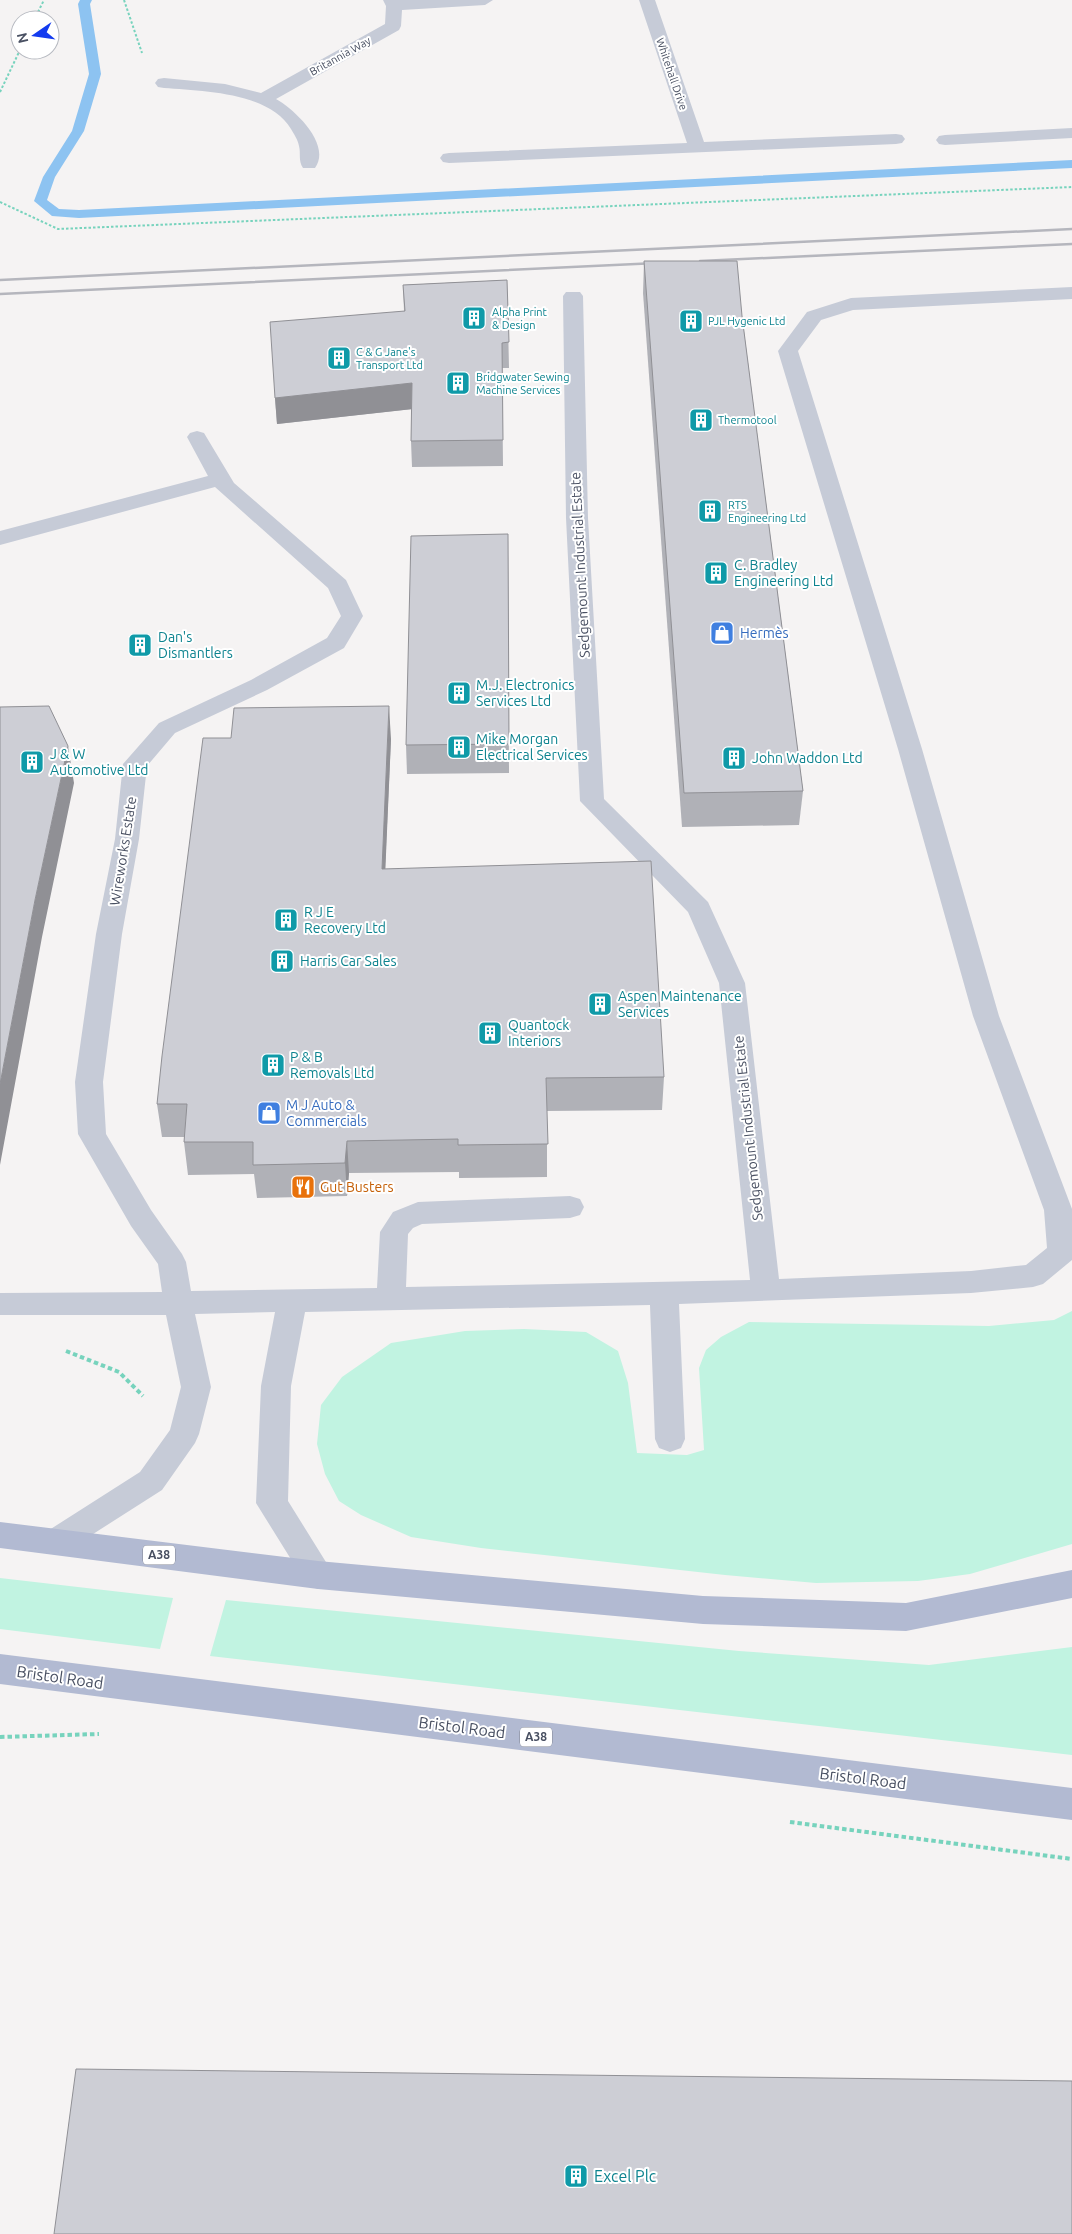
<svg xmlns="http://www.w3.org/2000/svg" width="1072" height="2234" viewBox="0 0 1072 2234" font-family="Ubuntu,sans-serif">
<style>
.green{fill:#c1f3e1}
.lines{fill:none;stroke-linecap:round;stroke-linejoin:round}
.stream{fill:#8dc3f1;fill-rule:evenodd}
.path-far1{stroke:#77d3bd;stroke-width:2;stroke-dasharray:2.5 2;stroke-linecap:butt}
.path{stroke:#77d3bd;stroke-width:4;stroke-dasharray:4.5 3;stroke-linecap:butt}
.minor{fill:#c6cbd7;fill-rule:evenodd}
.major{fill:#b2bad2;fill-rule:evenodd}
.rail{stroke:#b5b6bd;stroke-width:2.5}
.wall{fill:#b0b1b7}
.shaded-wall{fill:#909095}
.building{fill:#cdced5;stroke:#909095}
.labels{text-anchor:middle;stroke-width:4;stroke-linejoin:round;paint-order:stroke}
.far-street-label{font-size:11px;fill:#495062;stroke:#fff}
.far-culture-label{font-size:11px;fill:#0d838f;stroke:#fff;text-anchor:start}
.shield{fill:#fff;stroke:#808491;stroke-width:1}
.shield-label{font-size:12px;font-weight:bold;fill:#495062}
.street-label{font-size:14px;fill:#495062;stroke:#fff}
.culture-label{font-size:14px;fill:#0d838f;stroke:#fff;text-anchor:start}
.shop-label{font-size:14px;fill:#366cbe;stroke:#fff;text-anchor:start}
.food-label{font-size:14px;fill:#c56008;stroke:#fff;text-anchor:start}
.near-street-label{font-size:16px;fill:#495062;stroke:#fff}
.near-culture-label{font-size:16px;fill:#0d838f;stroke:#fff;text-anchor:start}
</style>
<rect width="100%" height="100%" fill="#f5f3f3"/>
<g class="green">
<path d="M 1072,1311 L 1072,1544 L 970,1574 L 918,1581 L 816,1583 L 725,1575 L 481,1548 L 411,1537 L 361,1515 L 339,1501 L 325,1474 L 317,1444 L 321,1405 L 342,1377 L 391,1343 L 465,1331 L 524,1329 L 586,1332 L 618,1351 L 628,1383 L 637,1453 L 687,1455 L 704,1450 L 699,1368 L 706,1350 L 721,1337 L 749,1322 L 989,1326 L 1054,1320 Z"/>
<path d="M 0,1578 L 173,1598 L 160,1649 L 0,1629 Z"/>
<path d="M 226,1600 L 739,1651 L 929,1665 L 1072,1647 L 1072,1755 L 210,1656 Z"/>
</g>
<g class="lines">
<path class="stream" d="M 80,0 L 92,0 L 90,4 L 101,74 L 84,131 L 55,177 L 47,200 L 59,209 L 79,210 L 1072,160 L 1072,168 L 79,218 L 52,216 L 34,201 L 43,177 L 72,131 L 89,74 L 78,4 Z"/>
<g class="path-far1">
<path d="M 124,0 L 142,53"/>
<path d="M 34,20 L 44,0"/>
<path d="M 0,92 L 20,50"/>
<path d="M 0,202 L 58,229 L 1072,187"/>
</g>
<g class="path">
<path d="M 66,1351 L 119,1372 L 143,1396"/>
<path d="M 0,1737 L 99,1734"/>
<path d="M 790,1822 L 1072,1859"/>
</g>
<g class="minor">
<path d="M 383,0 L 493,0 L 485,5 L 402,10 L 401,26 L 399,30 L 276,99 C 294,109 332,144 315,168 L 303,168 C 298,161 301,153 299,146 C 298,140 294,134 291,129 C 269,92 202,91 164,88 L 158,87 L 155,83 L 158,79 L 164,78 L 225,84 L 261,93 L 385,24 L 386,6 Z"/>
<path d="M 639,0 L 655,0 L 704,142 L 896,134 L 902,135 L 905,139 L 902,143 L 896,144 L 449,163 L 443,162 L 440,158 L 443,154 L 449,153 L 687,143 Z"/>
<path d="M 1072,128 L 1072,138 L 945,145 L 939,144 L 936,140 L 939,136 L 945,135 Z"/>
<path d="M 1072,287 L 1072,299 L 853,310 L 821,320 L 798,351 L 922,749 L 999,1016 L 1072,1209 L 1072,1260 L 1043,1284 L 1033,1287 L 971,1293 L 679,1304 L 685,1439 L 681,1448 L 670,1452 L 659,1448 L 655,1439 L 650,1305 L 305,1312 L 291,1386 L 288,1501 L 334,1575 L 329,1585 L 318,1589 L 307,1585 L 256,1503 L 261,1386 L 275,1312 L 195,1314 L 211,1387 L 199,1434 L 195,1443 L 162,1490 L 68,1550 L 57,1554 L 46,1550 L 41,1541 L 46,1532 L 140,1472 L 170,1430 L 181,1387 L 166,1315 L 0,1315 L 0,1293 L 162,1292 L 158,1264 L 131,1226 L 78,1134 L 75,1082 L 96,934 L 115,839 L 123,764 L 159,723 L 251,680 L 327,638 L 341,616 L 328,588 L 215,487 L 0,545 L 0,531 L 208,476 L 187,437 L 190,433 L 197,431 L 204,433 L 234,483 L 346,580 L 363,616 L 344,648 L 267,690 L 175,733 L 147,766 L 139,839 L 122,934 L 103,1082 L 106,1134 L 151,1210 L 182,1254 L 186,1262 L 191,1291 L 377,1288 L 380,1232 L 393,1212 L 418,1202 L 570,1196 L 580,1199 L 584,1207 L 580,1215 L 570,1218 L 422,1224 L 413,1228 L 408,1234 L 406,1287 L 750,1280 L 719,983 L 688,912 L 580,801 L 566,518 L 563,296 L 566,292 L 580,292 L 583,296 L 588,518 L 604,799 L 708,902 L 745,983 L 779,1279 L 971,1271 L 1026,1265 L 1047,1248 L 1044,1210 L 973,1016 L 898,749 L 778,351 L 807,312 L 851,298 Z"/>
</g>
<g class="major">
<path d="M 0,1522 L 318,1561 L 703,1596 L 906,1603 L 1072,1570 L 1072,1598 L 906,1631 L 703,1624 L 318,1589 L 0,1548 Z"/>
<path d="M 0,1654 L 1072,1788 L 1072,1820 L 0,1684 Z"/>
</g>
<g class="rail">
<path d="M 700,261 L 1072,244"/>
<path d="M 0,280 L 1072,229"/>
<path d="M 0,294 L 657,263"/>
</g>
</g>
<g class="wall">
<path d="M 644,261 L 742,316 L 803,791 L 799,825 L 682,827 L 643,293 Z"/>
<path d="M 507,280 L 509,368 L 502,368 L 503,466 L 412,467 L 411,441 L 412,409 L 277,424 L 275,398 L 404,311 L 403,285 Z"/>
<path d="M 508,534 L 509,773 L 407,774 L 406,745 Z"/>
<path d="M 231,738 L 391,739 L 385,869 L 664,1077 L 662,1110 L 547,1111 L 547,1177 L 459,1178 L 459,1172 L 349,1173 L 347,1196 L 257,1198 L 254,1174 L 188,1175 L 184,1142 L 184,1137 L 162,1137 L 157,1104 Z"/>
</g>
<g class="shaded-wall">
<path d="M 412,383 L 413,409 L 277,424 L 275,398 Z"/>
<path d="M 389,706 L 391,739 L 384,901 L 382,869 Z"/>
<path d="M 68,746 L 74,783 L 42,937 L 0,1165 L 0,1084 L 35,900 Z"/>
<path d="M 347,1141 L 349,1173 L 347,1196 L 345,1163 Z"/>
</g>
<g class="building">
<path d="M 644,261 L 737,261 L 742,316 L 803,791 L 684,793 Z"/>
<path d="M 507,280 L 509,342 L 502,343 L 503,440 L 411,441 L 412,383 L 275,398 L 270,322 L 405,311 L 403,285 Z"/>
<path d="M 508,534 L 509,744 L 406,745 L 411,536 Z"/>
<path d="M 49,706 L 68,746 L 35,900 L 0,1084 L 0,707 Z"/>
<path d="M 389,706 L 382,869 L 651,861 L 664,1077 L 546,1078 L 548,1144 L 458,1145 L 458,1139 L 347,1141 L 345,1163 L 253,1165 L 253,1142 L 184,1142 L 187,1104 L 157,1104 L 162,1056 L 203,738 L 231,738 L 234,708 Z"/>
<path d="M 76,2069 L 1072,2081 L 1072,2234 L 54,2234 Z"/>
</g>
<defs>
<g id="building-square" transform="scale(1.25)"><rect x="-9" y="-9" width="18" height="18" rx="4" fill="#0f9aa8" stroke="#fff"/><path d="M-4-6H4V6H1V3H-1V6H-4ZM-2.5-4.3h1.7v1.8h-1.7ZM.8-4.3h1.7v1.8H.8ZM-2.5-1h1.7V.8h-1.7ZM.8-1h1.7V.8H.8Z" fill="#fff"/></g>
<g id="shop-square" transform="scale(1.25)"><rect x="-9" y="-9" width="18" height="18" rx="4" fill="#3f7fe0" stroke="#fff"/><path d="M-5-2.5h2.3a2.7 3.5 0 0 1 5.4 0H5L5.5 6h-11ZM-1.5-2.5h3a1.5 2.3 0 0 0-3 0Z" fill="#fff"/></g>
<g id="restaurant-square" transform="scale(1.25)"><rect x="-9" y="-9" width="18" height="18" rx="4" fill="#e8710a" stroke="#fff"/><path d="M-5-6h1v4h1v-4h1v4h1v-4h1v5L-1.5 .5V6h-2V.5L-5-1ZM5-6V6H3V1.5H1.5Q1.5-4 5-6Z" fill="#fff"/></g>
</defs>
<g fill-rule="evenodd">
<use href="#building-square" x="474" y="318"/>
<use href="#building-square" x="691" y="321"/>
<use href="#building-square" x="339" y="358"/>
<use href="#building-square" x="458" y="383"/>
<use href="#building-square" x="701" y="420"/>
<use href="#building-square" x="710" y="511"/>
<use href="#building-square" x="716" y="573"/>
<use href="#shop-square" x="722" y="633"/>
<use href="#building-square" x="140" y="645"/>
<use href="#building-square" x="459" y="693"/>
<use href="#building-square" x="459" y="747"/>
<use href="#building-square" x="734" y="758"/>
<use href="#building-square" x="32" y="762"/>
<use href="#building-square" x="286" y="920"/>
<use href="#building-square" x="282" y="961"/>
<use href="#building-square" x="600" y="1004"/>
<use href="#building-square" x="490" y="1033"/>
<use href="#building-square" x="273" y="1065"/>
<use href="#shop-square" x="269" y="1113"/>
<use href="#restaurant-square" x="303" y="1187"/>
<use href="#building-square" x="576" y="2176"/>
</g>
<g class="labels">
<g class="far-street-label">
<text transform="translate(340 56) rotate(-29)" y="4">Britannia Way</text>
<text transform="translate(672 74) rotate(71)" y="4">Whitehall Drive</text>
</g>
<g class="far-culture-label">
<text x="492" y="316">Alpha Print<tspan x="492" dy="13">&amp; Design</tspan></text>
<text x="708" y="325">PJL Hygenic Ltd</text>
<text x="356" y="356">C &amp; G Jane's<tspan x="356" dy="13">Transport Ltd</tspan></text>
<text x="476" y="381">Bridgwater Sewing<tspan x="476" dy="13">Machine Services</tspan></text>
<text x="718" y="424">Thermotool</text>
<text x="728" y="509">RTS<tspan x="728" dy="13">Engineering Ltd</tspan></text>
</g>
<g class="shield">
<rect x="143" y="1545.5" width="32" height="19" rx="4"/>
<rect x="520" y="1727.5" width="32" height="19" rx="4"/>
</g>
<g class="shield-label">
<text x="159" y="1559">A38</text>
<text x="536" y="1741">A38</text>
</g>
<g class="street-label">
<text transform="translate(580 565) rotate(-93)" y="5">Sedgemount Industrial Estate</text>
<text transform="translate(123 851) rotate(-81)" y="5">Wireworks Estate</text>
<text transform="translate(748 1128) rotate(-96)" y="5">Sedgemount Industrial Estate</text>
</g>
<g class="culture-label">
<text x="734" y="570">C. Bradley<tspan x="734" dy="16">Engineering Ltd</tspan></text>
<text x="158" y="642">Dan's<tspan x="158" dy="16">Dismantlers</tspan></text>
<text x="476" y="690">M.J. Electronics<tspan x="476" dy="16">Services Ltd</tspan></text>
<text x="476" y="744">Mike Morgan<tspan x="476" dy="16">Electrical Services</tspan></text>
<text x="50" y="759">J &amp; W<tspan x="50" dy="16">Automotive Ltd</tspan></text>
<text x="752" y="763">John Waddon Ltd</text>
<text x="304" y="917">R J E<tspan x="304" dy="16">Recovery Ltd</tspan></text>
<text x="300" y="966">Harris Car Sales</text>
<text x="618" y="1001">Aspen Maintenance<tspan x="618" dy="16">Services</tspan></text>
<text x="508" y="1030">Quantock<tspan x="508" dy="16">Interiors</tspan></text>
<text x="290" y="1062">P &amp; B<tspan x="290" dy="16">Removals Ltd</tspan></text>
</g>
<g class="shop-label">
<text x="740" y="638">Hermès</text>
<text x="286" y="1110">M J Auto &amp;<tspan x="286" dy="16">Commercials</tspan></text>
</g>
<g class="food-label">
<text x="320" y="1192">Gut Busters</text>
</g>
<g class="near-street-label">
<text transform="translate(60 1677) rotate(8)" y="6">Bristol Road</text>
<text transform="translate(462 1727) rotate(7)" y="6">Bristol Road</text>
<text transform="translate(863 1778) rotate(7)" y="6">Bristol Road</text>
</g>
<g class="near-culture-label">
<text x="594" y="2182">Excel Plc</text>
</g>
</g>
<g transform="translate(35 35) rotate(257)"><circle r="24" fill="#ffffff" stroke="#b6b9c0"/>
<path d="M0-4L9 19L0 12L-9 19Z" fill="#133bef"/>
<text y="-8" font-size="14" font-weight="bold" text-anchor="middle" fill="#495062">N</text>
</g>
</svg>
